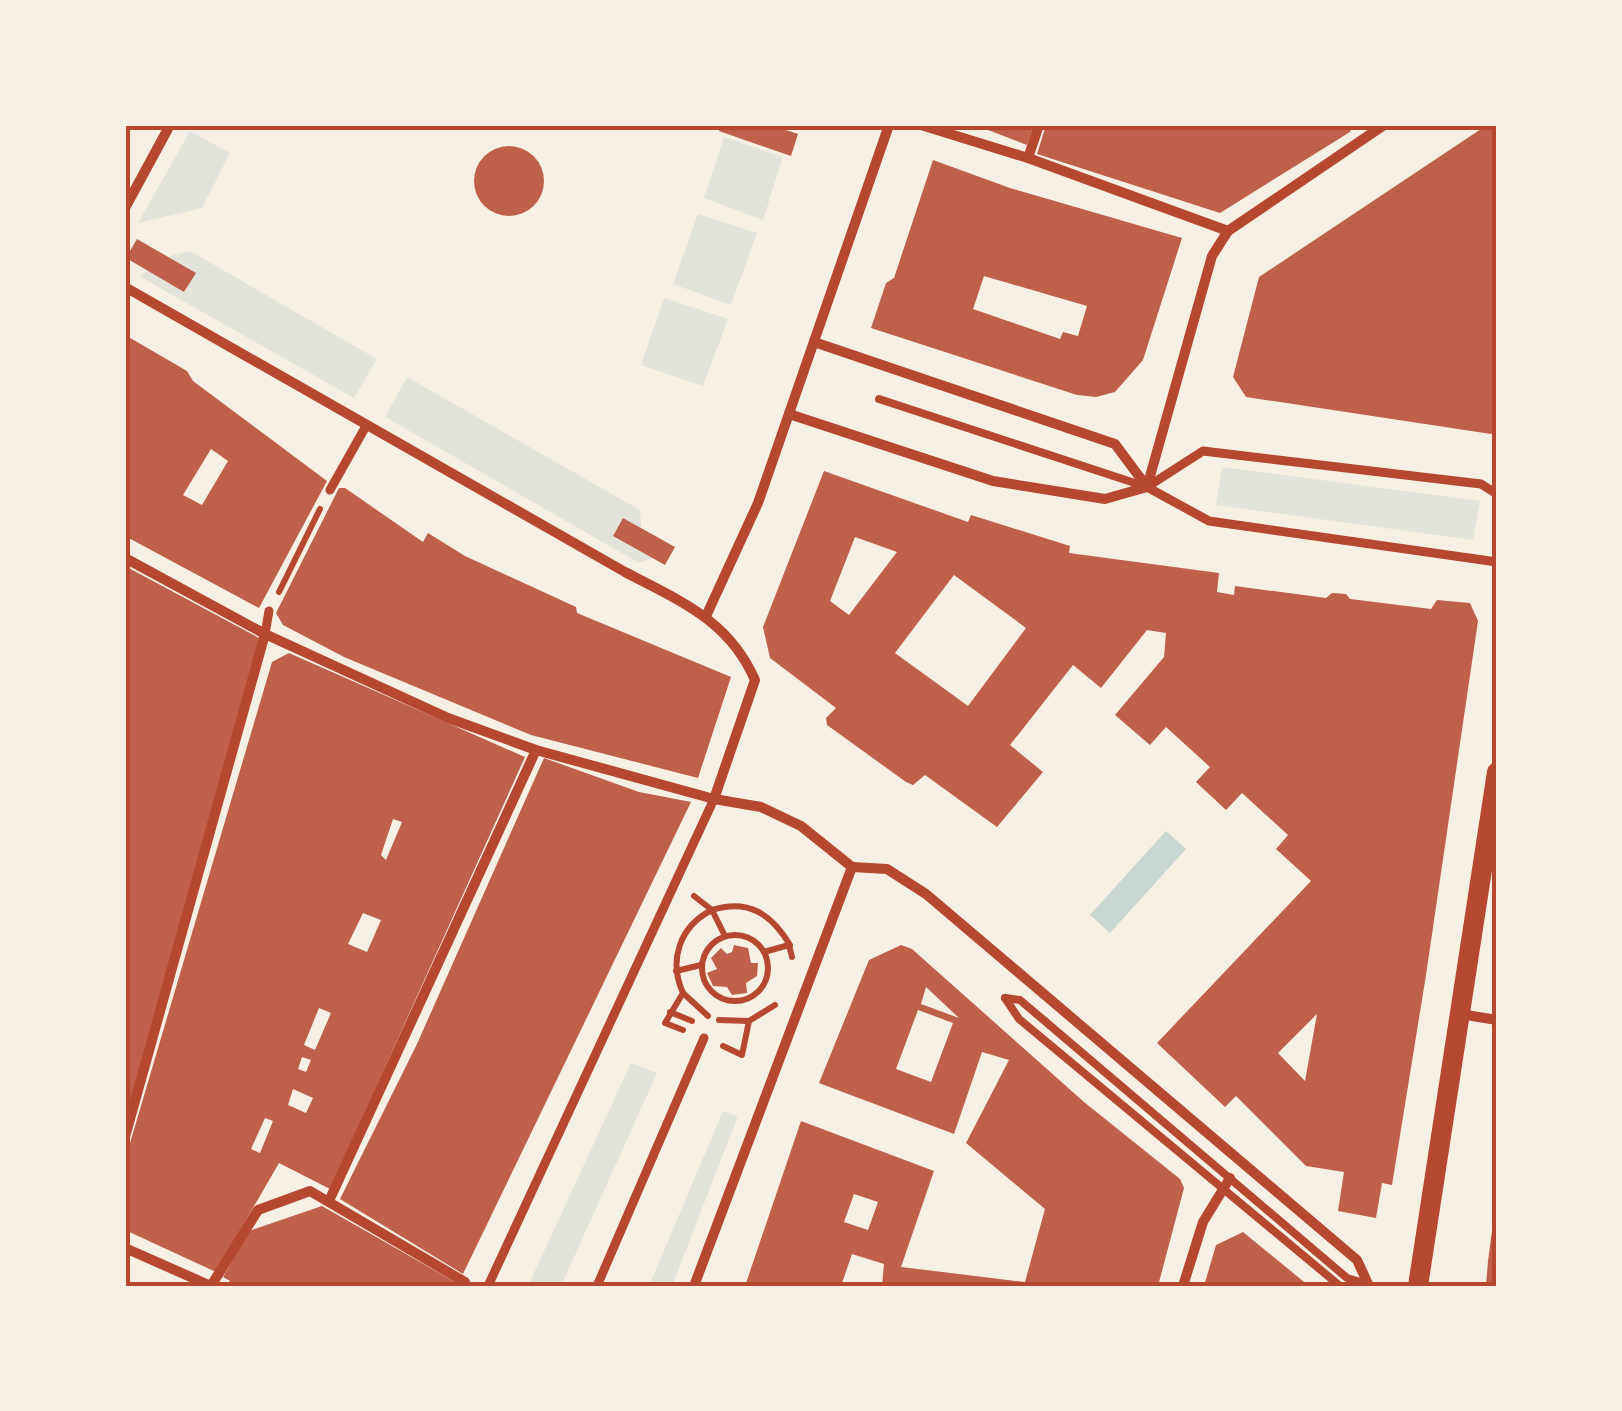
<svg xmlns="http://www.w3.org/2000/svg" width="1622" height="1411" viewBox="0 0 1622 1411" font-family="'Archivo Narrow',sans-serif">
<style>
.green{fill:#e2e4dc}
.water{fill:#c9d6d2}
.building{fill:#bf614a;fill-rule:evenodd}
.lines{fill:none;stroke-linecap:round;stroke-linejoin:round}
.path{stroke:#b5482f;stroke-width:6}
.service{stroke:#b5482f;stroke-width:8}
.pedestrian{stroke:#b5482f;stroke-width:9}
.minor{stroke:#b5482f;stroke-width:10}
.secondary{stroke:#b5482f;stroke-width:20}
.neatline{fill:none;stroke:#b5482f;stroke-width:4}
</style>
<rect width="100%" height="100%" fill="#f6efe4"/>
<g class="green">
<path d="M 190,131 L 230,153 L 202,208 L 138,223 Z"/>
<path d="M 724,137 L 783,157 L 763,220 L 704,198 Z"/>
<path d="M 698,214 L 757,233 L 731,305 L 673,284 Z"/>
<path d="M 190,251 L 377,359 L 354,398 L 139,276 L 148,271 L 185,292 L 195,273 L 167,257 Z"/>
<path d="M 664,298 L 728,319 L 703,386 L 641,365 Z"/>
<path d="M 407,377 L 640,510 L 641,528 L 623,518 L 653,558 L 639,563 L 385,417 Z"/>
<path d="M 1222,467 L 1480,501 L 1473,540 L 1216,505 Z"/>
<path d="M 631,1063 L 657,1073 L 561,1286 L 528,1286 Z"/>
<path d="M 723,1111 L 738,1116 L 672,1286 L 649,1286 Z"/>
</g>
<path class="water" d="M 1166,831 L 1186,849 L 1110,933 L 1090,915 Z"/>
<g class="building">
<path d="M 721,125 L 771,125 L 798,134 L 791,156 L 719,131 Z"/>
<path d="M 975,125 L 1034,125 L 1027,145 Z"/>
<path d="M 1046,125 L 1226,128 L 1353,125 L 1350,132 L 1220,213 L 1037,154 Z"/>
<path d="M 1487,125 L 1497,125 L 1497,429 L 1491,434 L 1246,397 L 1233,377 L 1259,277 Z"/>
<circle cx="509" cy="181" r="35"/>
<path d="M 933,160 L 1010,188 L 1182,238 L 1143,360 L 1115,392 L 1096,397 L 1077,395 L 871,328 L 886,283 L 894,278 ZM 984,276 L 1087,306 L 1078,336 L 1063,332 L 1060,339 L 973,309 Z"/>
<path d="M 137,239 L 196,273 L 184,292 L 126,258 Z"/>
<path d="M 125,335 L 187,371 L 193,381 L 327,481 L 259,608 L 125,536 ZM 211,449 L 228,461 L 202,505 L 183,495 Z"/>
<path d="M 824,471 L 968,522 L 971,515 L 1070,546 L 1069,553 L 1219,573 L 1217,592 L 1234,595 L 1235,586 L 1326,598 L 1332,593 L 1346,594 L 1350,599 L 1431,609 L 1437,600 L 1470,603 L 1478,621 L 1426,975 L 1392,1185 L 1382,1183 L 1376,1218 L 1338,1211 L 1344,1172 L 1306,1166 L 1236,1096 L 1225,1107 L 1157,1043 L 1311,881 L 1276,849 L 1288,835 L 1242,793 L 1226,810 L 1196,782 L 1210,767 L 1166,727 L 1150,745 L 1115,715 L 1164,657 L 1166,633 L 1147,630 L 1101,688 L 1073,665 L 1010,745 L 1043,772 L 997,827 L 925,775 L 913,785 L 906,782 L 827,725 L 826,718 L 836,708 L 770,658 L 763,627 ZM 855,537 L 897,552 L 849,615 L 830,601 ZM 954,575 L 1026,628 L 968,706 L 895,653 ZM 1317,1014 L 1305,1081 L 1278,1053 Z"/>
<path d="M 339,488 L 345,488 L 423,542 L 428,533 L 465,556 L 576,607 L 577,613 L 731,677 L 698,778 L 531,735 L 344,657 L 283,625 L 276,613 Z"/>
<path d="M 623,518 L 675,547 L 665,565 L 613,536 Z"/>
<path d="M 125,566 L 261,639 L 125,1124 L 127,727 Z"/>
<path d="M 289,653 L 525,757 L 330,1189 L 279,1163 L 216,1272 L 125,1230 L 125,1160 L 272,662 ZM 393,819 L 402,822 L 386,860 L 381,855 ZM 363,913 L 381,920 L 367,952 L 348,944 ZM 319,1008 L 331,1013 L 315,1050 L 304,1045 ZM 302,1057 L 311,1060 L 306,1072 L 298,1069 ZM 293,1089 L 313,1098 L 306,1113 L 288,1105 ZM 265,1118 L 273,1121 L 260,1153 L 251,1149 Z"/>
<path d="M 544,758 L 639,792 L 691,802 L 463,1274 L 340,1199 L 417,1044 Z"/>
<path d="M 734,945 L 748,948 L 751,963 L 758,963 L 757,976 L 746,983 L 747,993 L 732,995 L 727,987 L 713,986 L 707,973 L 717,969 L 711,958 L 721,948 L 727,954 L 732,952 Z"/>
<path d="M 901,945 L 912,949 L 1084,1102 L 1180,1179 L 1184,1188 L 1158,1286 L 882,1286 L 884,1264 L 852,1254 L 842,1283 L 849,1286 L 745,1286 L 801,1121 L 934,1171 L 901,1267 L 1025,1282 L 1045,1209 L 966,1143 L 1009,1060 L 982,1052 L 954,1134 L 819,1083 L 869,960 ZM 926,987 L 959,1018 L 921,1004 ZM 918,1010 L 953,1023 L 931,1082 L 896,1069 ZM 854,1194 L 878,1202 L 868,1230 L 844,1222 Z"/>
<path d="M 322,1206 L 457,1283 L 455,1286 L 227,1286 L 230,1281 L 223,1277 L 249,1231 Z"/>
<path d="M 1495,1208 L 1497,1286 L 1486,1286 L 1488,1261 Z"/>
<path d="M 1243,1232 L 1309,1286 L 1204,1286 L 1216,1245 Z"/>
</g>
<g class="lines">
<g class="path">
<path d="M 279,592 L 320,509"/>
<path d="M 694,896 L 712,910 C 749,898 772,915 790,945"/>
<circle cx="735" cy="968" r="33"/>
<path d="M 764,952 L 789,945 L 792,957"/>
<path d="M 676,971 L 701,965"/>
<path d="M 683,993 L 708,1016"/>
<path d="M 670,1012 L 692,1021"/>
<path d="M 719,1020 L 749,1021"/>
<path d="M 683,1030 L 665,1023 L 683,993 C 668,960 680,926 712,910 L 725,936"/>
<path d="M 723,1046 L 742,1055 L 749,1021 L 775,1005"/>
</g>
<g class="service">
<path d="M 879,399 L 1147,487"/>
<path d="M 1005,998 L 1020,1000 L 1347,1278 L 1367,1284"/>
<path d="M 1005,998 L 1019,1019 L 1340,1286"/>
</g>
<g class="pedestrian">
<path d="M 330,490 L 366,426"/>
<path d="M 1497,494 L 1481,484 L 1203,451 L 1147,487 L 1209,521 L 1497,562"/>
<path d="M 265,634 L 269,611"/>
<path d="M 488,1286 L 714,799"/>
<path d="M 597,1286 L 704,1038"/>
</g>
<g class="minor">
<path d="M 921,125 L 1028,158 L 1228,231"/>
<path d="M 1028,158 L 1039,125"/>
<path d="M 125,208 L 170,125"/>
<path d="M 125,287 L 625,572 C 680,601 729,620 755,680 L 714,799"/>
<path d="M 814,342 L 1115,444 L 1147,487"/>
<path d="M 789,414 L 993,481 L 1105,499 L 1147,487"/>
<path d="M 1147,487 L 1212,256 L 1228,231 L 1384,125"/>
<path d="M 125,558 L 265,634 L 448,718 L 536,750 L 714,799 L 761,807 L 801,826 L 852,867"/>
<path d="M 707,614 L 758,503 L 889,125"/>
<path d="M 852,867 L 887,869 L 926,894 L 1357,1260 L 1369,1286"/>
<path d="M 1460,1014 L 1497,1020"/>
<path d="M 125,1137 L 265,634"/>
<path d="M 329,1201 L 536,750"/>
<path d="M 125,1248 L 211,1286 L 258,1210 L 310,1191 L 465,1282"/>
<path d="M 694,1286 L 852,867"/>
<path d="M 1183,1286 L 1203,1222 L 1230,1178"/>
</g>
<path class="secondary" d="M 1418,1286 L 1497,772"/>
</g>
<rect width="1622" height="1411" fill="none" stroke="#f6efe4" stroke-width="255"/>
<rect x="128" y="128" width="1366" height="1156" class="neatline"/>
</svg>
